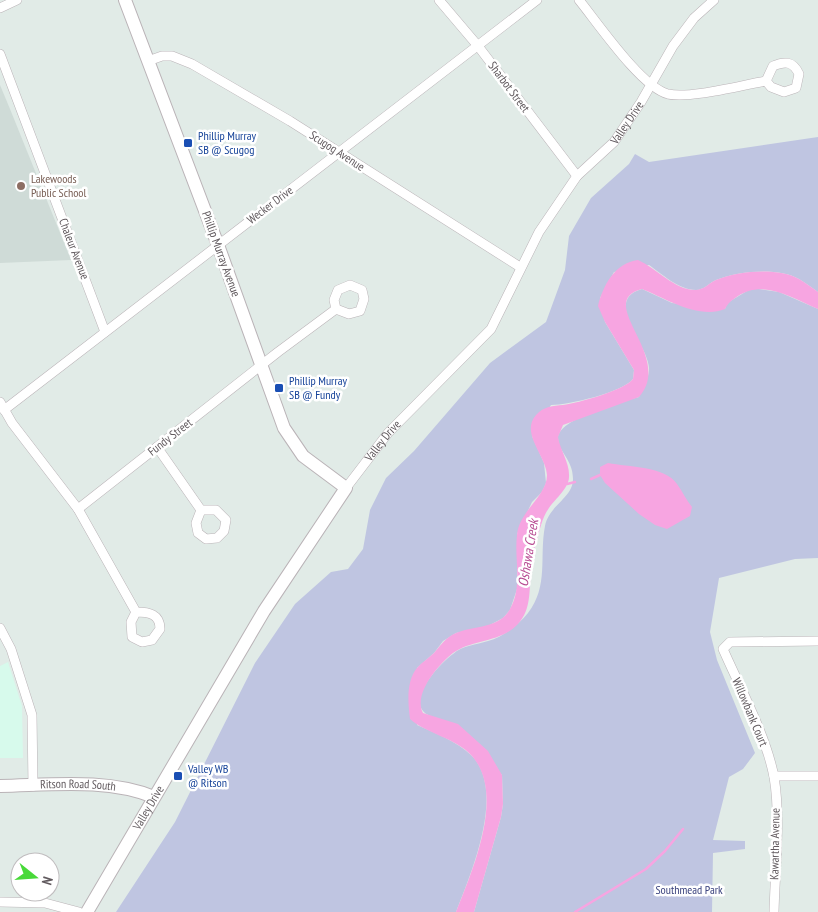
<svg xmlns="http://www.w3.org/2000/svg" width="818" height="912" viewBox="0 0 818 912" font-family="'PT Sans Narrow',sans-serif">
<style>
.commercial{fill:#d7faec}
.education{fill:#cfdbd7}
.green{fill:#bfc5e1}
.water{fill:#f7a5e1}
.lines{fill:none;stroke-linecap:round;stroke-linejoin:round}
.stream{stroke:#f7a5e1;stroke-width:2.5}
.street-casing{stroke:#bbb4b8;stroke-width:10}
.secondary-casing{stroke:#bab3b7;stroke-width:14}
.street{stroke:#fff;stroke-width:9}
.secondary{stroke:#fff;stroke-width:12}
.transit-dot{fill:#1a4fb4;stroke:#fff;stroke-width:2}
.education-dot{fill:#8d6e63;stroke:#fff;stroke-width:2}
.labels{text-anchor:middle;stroke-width:5;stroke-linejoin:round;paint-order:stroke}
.street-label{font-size:12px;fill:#615a5e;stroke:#fff}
.transit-label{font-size:12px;fill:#164399;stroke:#fff;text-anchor:start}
.education-label{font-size:12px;fill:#785e54;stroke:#fff;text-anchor:start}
.park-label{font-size:12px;fill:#3b437e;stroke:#fff}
.water-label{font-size:14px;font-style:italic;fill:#b74b92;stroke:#fff}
</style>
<rect width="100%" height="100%" fill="#e1ebe7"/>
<path class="commercial" d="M 8,662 L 22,706 L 23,758 L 0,758 L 0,666 Z"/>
<path class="education" d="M 0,85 L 10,109 L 71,260 L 0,263 Z"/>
<g class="green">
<path d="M 818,137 L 818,292 C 812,288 806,283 799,279 C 778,267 739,271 716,280 C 709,283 704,290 696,290 C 679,290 662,274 649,265 L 614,272 L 600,298 L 605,322 L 634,370 L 633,379 C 623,392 569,405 551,405 L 532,436 L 544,463 L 546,483 L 542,492 L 532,502 L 517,534 L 517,589 L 510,610 L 503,618 L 488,626 L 456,633 L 443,641 L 434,653 L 417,668 L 417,725 C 435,733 456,741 471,755 C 507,790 471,873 456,912 L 116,912 L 175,822 L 255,663 L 295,604 L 331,572 L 348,569 L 363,549 L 370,510 L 386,478 L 414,451 L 490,363 L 546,322 L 565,270 L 569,236 L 591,198 L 629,164 L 635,154 L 649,162 Z"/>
<path d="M 752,288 L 779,292 L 818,309 L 818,558 L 795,559 L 719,578 L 710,632 L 717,660 L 755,753 L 743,769 L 729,777 L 713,840 L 745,841 L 745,849 L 713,853 L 712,912 L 474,912 L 501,817 L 503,804 L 502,775 L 430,716 C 402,704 439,664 453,654 C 463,645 476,645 488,641 C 503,637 518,625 528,613 C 549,586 539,557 545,526 C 549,505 573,498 573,479 C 573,459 558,452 558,438 C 558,419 622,401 639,397 C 642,389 650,376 649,368 C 648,344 602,300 642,289 L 672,303 L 725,309 L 727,303 Z"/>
</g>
<g class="water">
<path d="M 638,260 C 656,268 675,290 695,290 C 704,290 709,283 716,280 C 738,271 778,267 799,279 C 806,283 812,288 818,292 L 818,309 C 792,298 764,279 738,296 C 732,300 728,303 725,309 C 699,320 665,298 642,289 C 593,302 675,356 639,397 L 563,425 L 558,437 C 560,450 570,463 569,477 C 569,488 555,499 549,508 C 545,513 543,519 541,525 C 537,539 532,555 531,569 C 529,588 532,609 518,624 C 500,643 472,639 453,653 C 438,665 413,694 423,713 L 458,724 L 488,751 L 502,775 L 503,804 L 501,817 L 474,912 L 456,912 C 472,871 506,795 472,756 C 456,738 427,734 410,719 C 408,703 406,681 417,668 C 422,662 429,658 434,653 C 441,645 446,637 456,633 C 475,625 499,629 510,609 C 523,586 514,559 517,535 C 519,511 547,496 547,475 C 546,456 520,433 536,415 C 544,406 553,406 563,405 C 578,403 625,390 633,379 L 634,370 L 605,322 L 598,306 C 603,285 615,263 638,260 Z"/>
<path d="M 608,463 C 628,467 665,466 677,484 C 683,492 686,500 692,507 L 690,516 L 667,529 L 655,525 L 639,514 L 605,483 L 600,475 L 600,467 Z"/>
</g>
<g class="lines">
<g class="stream">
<path d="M 591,479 L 600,475"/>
<path d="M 567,484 L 575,482"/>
<path d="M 575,912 L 646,869 L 665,851 L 683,829"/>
</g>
<g class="street-casing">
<g id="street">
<path d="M 439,0 L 478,46 L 577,176"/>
<path d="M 579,0 C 597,22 641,87 668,94 C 690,99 742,85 766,81 L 771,87 L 784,92 L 796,88 L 799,74 C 793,61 785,61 773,66 L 766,81"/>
<path d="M 0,8 L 17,0"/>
<path d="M 0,54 L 105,332"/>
<path d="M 148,61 L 162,56 L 172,56 L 192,64 L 290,121 L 520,267"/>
<path d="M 0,402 L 12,423 L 78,509 L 136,612 L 131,622 L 132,637 L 142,642 L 152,640 L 160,629 C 160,614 149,612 136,612"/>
<path d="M 4,410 L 537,0"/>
<path d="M 157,447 L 201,510 L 196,523 L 198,533 L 206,539 L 217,538 L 224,531 L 226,520 L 216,510 L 201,510"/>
<path id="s1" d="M 346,488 L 388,433 L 491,329 L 539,232 L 577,176 L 614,142 L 641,102 L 673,46 L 694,18 L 714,0"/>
<path d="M 78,509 L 278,352 L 336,309 L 349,314 L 360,311 L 364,299 L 362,290 L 350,285 L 338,290 L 334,300 L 336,309"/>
<path d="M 0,628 L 11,649 L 32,715 L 33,786"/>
<path d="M 774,776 L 818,776"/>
<path d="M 0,902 L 45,903 L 79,912"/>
<path d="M 774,912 C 775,871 781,817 774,777 C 766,735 740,688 723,649 L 730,642 L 818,641"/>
</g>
</g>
<g class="secondary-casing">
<g id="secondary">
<path id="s2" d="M 0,786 C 51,785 107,778 154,797"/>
<path id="s3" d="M 87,912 L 264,611 L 346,488 L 303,456 L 284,428 L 218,245 L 125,0"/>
</g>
</g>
<use href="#street" class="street"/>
<use href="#secondary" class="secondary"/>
</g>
<g class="transit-dot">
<rect x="183" y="138" width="10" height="10" rx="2.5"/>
<rect x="274" y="383" width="10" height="10" rx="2.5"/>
<rect x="173" y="771" width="10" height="10" rx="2.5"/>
</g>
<circle class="education-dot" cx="21" cy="186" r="5"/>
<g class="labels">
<g class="street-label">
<text transform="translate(509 87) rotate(53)" y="4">Sharbot Street</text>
<text dy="4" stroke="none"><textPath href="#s1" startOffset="465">Valley Drive</textPath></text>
<text transform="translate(337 151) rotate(33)" y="4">Scugog Avenue</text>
<text transform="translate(270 205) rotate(-37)" y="4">Wecker Drive</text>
<text transform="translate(74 249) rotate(69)" y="4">Chaleur Avenue</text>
<text transform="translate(221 254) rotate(70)" y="4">Phillip Murray Avenue</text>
<text transform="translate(170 437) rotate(-38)" y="4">Fundy Street</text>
<text dy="4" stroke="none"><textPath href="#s1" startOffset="60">Valley Drive</textPath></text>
<text transform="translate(750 712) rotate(67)" y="4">Willowbank Court</text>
<text dy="4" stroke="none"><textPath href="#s2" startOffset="78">Ritson Road South</textPath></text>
<text dy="4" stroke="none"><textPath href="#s3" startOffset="121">Valley Drive</textPath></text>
<text transform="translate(775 844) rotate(-89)" y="4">Kawartha Avenue</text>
</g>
<g class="transit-label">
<text x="198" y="140">Phillip Murray<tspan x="198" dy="14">SB @ Scugog</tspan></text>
<text x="289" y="385">Phillip Murray<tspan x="289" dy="14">SB @ Fundy</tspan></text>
<text x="188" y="773">Valley WB<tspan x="188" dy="14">@ Ritson</tspan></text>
</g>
<g class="education-label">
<text x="31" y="183">Lakewoods<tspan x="31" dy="14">Public School</tspan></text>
</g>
<g class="park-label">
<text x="689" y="894">Southmead Park</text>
</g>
<g class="water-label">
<text transform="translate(528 553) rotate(-81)" y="5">Oshawa Creek</text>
</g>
</g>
<g transform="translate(35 877) rotate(107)"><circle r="24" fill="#ffffff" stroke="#c0bdbf"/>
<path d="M0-4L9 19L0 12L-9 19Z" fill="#48d939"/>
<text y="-8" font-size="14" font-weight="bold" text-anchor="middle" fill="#615a5e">N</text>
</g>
</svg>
